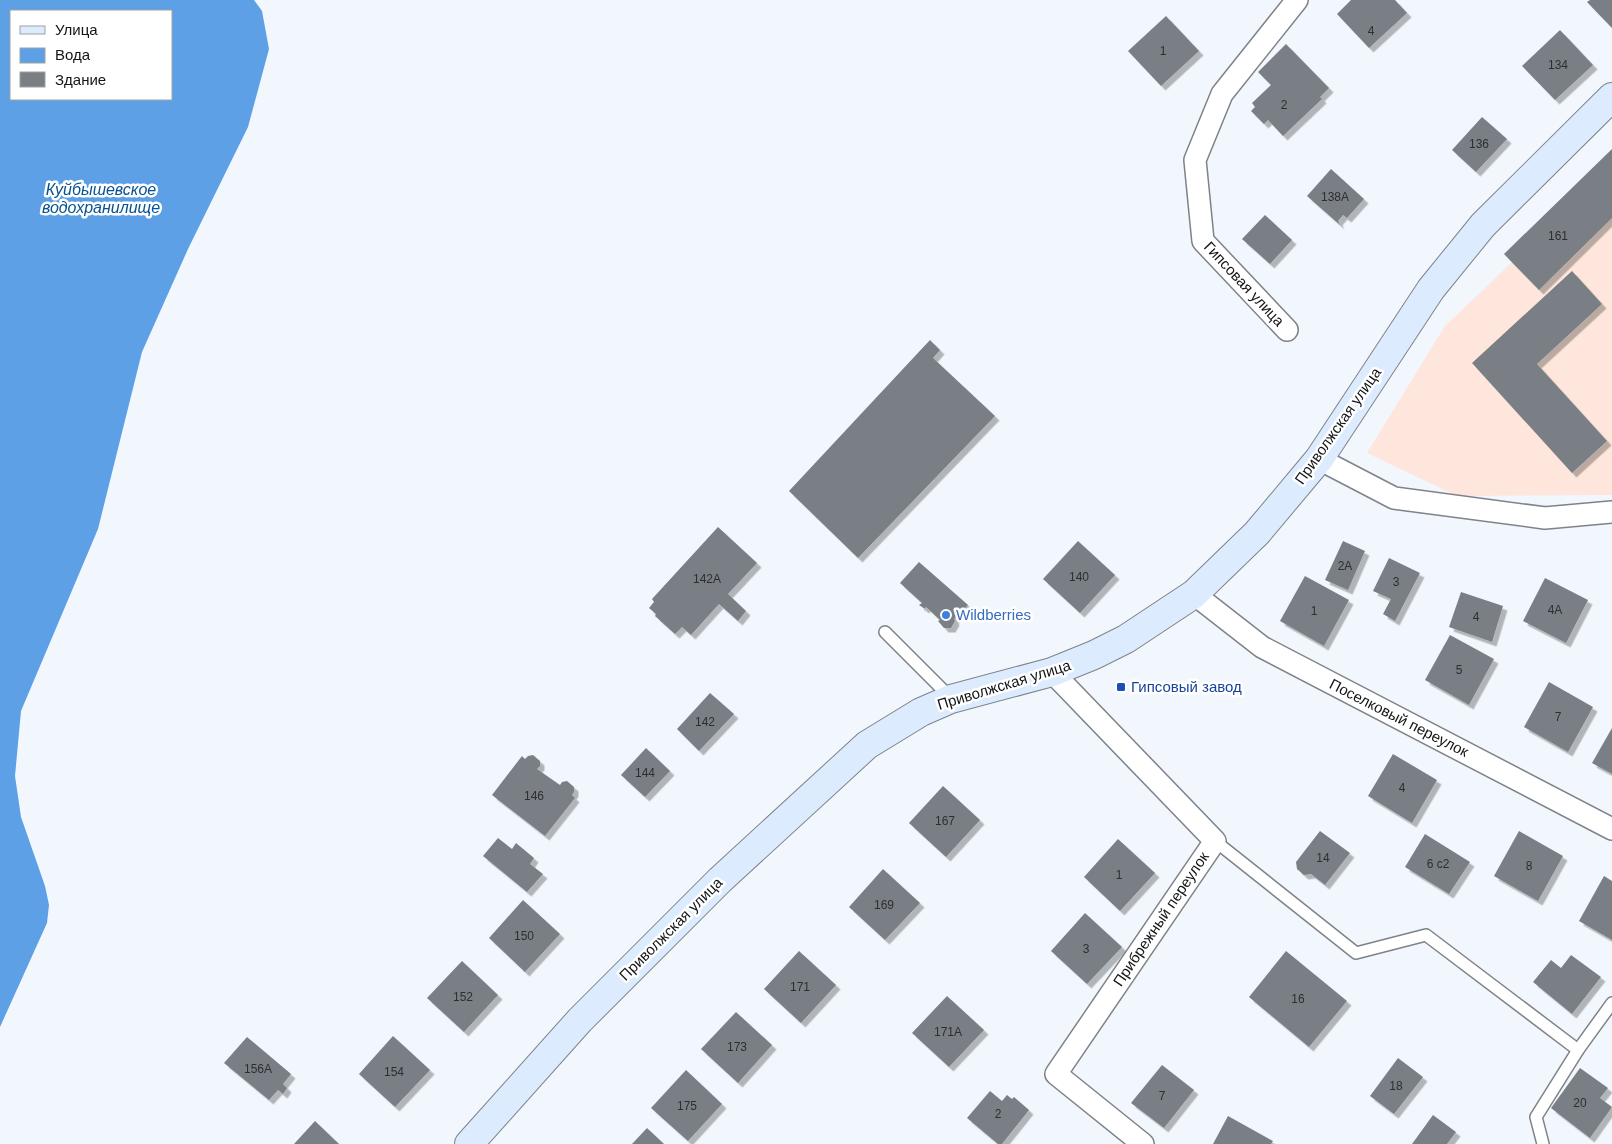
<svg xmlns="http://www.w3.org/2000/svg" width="1612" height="1144" viewBox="0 0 1612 1144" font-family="Helvetica,sans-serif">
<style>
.industrial{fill:#fee6dc}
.water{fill:#5ea0e6;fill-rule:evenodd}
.building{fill:#7a7f85;filter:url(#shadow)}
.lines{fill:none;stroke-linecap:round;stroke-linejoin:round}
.service-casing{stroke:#7e8389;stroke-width:14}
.minor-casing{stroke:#7e8389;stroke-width:24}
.secondary-casing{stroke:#7e8389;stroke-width:30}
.service{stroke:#fff;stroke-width:11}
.minor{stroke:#fff;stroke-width:21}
.secondary{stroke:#dcebfe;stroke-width:28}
.shop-dot{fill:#3f7fe0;stroke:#fff;stroke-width:2}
.transit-dot{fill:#1a4fb4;stroke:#fff;stroke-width:2}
.labels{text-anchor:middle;stroke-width:5;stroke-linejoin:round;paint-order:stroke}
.number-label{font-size:12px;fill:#2c2f32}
.street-label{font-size:15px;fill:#121416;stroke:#fff}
.shop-label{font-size:15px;fill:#366cbe;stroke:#fff;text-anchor:start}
.transit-label{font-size:15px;fill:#164399;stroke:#fff;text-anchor:start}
.water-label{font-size:16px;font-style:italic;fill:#075392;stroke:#fff}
</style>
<defs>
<filter id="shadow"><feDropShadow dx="4.5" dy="4.5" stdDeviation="0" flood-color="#0004"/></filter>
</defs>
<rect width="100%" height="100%" fill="#f1f7fd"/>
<path class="industrial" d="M 1612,167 L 1612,495 L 1457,496 L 1367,453 L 1445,326 Z"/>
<path class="water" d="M 0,0 L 254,0 L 262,11 L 269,49 L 248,127 L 188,249 L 142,352 L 98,529 L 21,711 L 15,776 L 21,817 L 45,886 L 49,905 L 47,923 L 0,1027 ZM 11,11 L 171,11 L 171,99 L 11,99 Z"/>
<g class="building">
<path d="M 1351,0 L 1395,0 L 1407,13 L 1369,48 L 1337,14 Z"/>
<path d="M 1590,0 L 1612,0 L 1612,28 L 1587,2 Z"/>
<path d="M 1166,16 L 1199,51 L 1161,86 L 1128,51 Z"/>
<path d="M 1560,30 L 1593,65 L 1555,100 L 1522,66 Z"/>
<path d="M 1286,44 L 1329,88 L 1320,97 L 1322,99 L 1283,136 L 1268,120 L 1264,124 L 1251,111 L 1255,107 L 1252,103 L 1271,85 L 1258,72 Z"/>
<path d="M 1482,117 L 1507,139 L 1476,172 L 1452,150 Z"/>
<path d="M 1612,149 L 1612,218 L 1539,290 L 1504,254 Z"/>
<path d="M 1331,169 L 1364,199 L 1347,218 L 1343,215 L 1338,221 L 1340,225 L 1307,196 Z"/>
<path d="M 1265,215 L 1292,240 L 1270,264 L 1242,239 Z"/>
<path d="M 1572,271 L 1602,304 L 1537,364 L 1607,441 L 1572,473 L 1472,363 Z"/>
<path d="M 930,340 L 940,350 L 933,358 L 995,416 L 858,558 L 789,491 Z"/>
<path d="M 718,527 L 757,563 L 728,594 L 746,611 L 738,621 L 719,604 L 691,635 L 682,627 L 675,634 L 655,616 L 656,614 L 649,608 L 654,602 L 652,599 Z"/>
<path d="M 1078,541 L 1115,575 L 1080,613 L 1043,579 Z"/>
<path d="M 1343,541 L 1365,551 L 1348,590 L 1325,580 Z"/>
<path d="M 1389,558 L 1420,573 L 1395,621 L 1383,614 L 1391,599 L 1373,591 Z"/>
<path d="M 919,562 L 968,605 L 954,619 L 955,621 L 951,628 L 944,628 L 938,621 L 940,620 L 926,607 L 925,609 L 919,605 L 922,603 L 900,583 Z"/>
<path d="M 1305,576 L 1349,600 L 1324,646 L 1280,621 Z"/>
<path d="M 1545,578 L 1588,600 L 1566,643 L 1523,621 Z"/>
<path d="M 1461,592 L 1503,606 L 1492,642 L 1449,627 Z"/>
<path d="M 1450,635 L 1494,659 L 1469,705 L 1425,680 Z"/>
<path d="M 1549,682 L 1593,707 L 1568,752 L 1524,727 Z"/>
<path d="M 710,693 L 734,714 L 699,751 L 677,729 Z"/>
<path d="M 1612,728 L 1612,774 L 1592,763 Z"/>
<path d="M 646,748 L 670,771 L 645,797 L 621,775 Z"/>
<path d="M 1393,754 L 1437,780 L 1412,823 L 1368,796 Z"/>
<path d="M 533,755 L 540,761 L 540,766 L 537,769 L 560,785 L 562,782 L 567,781 L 574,787 L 574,792 L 572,795 L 575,798 L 545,836 L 492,795 L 522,756 L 525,759 L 528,756 Z"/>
<path d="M 943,786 L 980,820 L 946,857 L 909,823 Z"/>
<path d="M 1320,831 L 1350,853 L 1325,885 L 1311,874 L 1304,875 L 1297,869 L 1296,862 Z"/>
<path d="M 1519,831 L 1563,856 L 1538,901 L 1494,876 Z"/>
<path d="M 1425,834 L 1470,862 L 1449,894 L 1405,867 Z"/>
<path d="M 498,838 L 512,849 L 516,843 L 534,858 L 530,864 L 543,874 L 527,892 L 483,856 Z"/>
<path d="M 1118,839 L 1155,873 L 1120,911 L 1084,877 Z"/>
<path d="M 883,869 L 920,903 L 885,940 L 849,907 Z"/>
<path d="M 1604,876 L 1612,881 L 1612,940 L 1579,921 Z"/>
<path d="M 523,900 L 560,934 L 525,972 L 489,938 Z"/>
<path d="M 1085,913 L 1122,947 L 1087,984 L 1051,951 Z"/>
<path d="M 799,951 L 836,985 L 801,1023 L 764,989 Z"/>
<path d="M 1286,951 L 1347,1001 L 1309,1047 L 1249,997 Z"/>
<path d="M 1571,955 L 1601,977 L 1572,1014 L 1533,982 L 1551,960 L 1561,968 Z"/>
<path d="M 462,961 L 498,995 L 464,1032 L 427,998 Z"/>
<path d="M 947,996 L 984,1030 L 949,1067 L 912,1033 Z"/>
<path d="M 736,1012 L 772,1045 L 738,1083 L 701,1049 Z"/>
<path d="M 393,1036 L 430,1070 L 395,1107 L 359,1074 Z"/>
<path d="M 247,1037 L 291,1074 L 283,1084 L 287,1088 L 283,1094 L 278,1090 L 269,1100 L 224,1063 Z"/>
<path d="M 1398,1058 L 1423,1077 L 1394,1114 L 1370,1096 Z"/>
<path d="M 1162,1065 L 1194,1090 L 1164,1128 L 1131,1103 Z"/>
<path d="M 1580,1068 L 1608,1088 L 1600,1098 L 1612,1107 L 1590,1138 L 1551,1108 Z"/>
<path d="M 686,1070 L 722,1104 L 688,1141 L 651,1108 Z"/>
<path d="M 990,1091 L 1002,1101 L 1007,1095 L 1012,1099 L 1014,1097 L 1029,1110 L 1002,1144 L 998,1144 L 967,1118 Z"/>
<path d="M 1433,1115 L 1456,1132 L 1447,1144 L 1412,1144 Z"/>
<path d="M 1228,1116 L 1273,1141 L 1271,1144 L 1213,1144 Z"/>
<path d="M 315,1121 L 339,1144 L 294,1144 Z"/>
<path d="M 647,1128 L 664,1144 L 632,1144 Z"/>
</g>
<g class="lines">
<g class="service-casing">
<g id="service">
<path d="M 885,632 L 951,698"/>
<path d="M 1215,841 L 1356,953 L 1426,935 L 1578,1050"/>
<path d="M 1543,1144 L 1536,1117 L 1578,1050 L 1612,1003"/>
</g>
</g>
<g class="minor-casing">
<g id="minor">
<path d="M 1287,330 L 1203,241 L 1195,160 L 1222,94 L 1297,0"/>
<path d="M 1319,459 L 1394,498 L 1545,518 L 1612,512"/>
<path d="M 1194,594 L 1262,647 L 1612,829"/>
<path d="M 1052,672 L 1215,841 L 1056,1074 L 1143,1144"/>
</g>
</g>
<g class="secondary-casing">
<path id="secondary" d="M 469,1144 L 580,1020 L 720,880 L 867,745 L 921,712 L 951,699 L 1052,672 L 1094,655 L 1126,639 L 1194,594 L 1257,533 L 1319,459 L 1431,289 L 1483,225 L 1612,97"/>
</g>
<use href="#service" class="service"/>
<use href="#minor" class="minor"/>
<use href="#secondary" class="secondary"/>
</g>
<circle class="shop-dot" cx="946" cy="615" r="5"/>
<rect class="transit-dot" x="1116" y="682" width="10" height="10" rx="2.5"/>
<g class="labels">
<g class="number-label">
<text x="1371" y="35">4</text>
<text x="1163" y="55">1</text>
<text x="1558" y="69">134</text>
<text x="1284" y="109">2</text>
<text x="1479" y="148">136</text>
<text x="1335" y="201">138А</text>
<text x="1558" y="240">161</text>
<text x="1345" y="570">2А</text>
<text x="1079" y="581">140</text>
<text x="707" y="583">142А</text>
<text x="1396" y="586">3</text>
<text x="1555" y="614">4А</text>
<text x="1314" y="615">1</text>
<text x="1476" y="621">4</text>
<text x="1459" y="674">5</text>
<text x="1558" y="721">7</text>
<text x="705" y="726">142</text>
<text x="645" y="777">144</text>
<text x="1402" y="792">4</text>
<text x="534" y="800">146</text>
<text x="945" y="825">167</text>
<text x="1323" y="862">14</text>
<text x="1438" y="868">6 с2</text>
<text x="1529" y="870">8</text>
<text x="1119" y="879">1</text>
<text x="884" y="909">169</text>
<text x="524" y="940">150</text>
<text x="1086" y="953">3</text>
<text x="800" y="991">171</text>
<text x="463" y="1001">152</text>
<text x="1298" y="1003">16</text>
<text x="948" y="1036">171А</text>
<text x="737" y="1051">173</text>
<text x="258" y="1073">156А</text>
<text x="394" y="1076">154</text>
<text x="1396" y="1090">18</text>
<text x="1162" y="1100">7</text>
<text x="1580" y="1107">20</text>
<text x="687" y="1110">175</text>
<text x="998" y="1118">2</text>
</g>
<g class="street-label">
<text transform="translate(1244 284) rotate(47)" y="5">Гипсовая улица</text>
<text transform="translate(1338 426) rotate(-55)" y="5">Приволжская улица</text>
<text transform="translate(1004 685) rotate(-17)" y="5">Приволжская улица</text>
<text transform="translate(1399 718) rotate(27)" y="5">Поселковый переулок</text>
<text transform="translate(1161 919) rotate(-56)" y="5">Прибрежный переулок</text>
<text transform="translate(671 929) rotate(-45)" y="5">Приволжская улица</text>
</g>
<g class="shop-label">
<text x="956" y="620">Wildberries</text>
</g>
<g class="transit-label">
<text x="1131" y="692">Гипсовый завод</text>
</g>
<g class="water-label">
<text x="101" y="195">Куйбышевское<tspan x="101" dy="18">водохранилище</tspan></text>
</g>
</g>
<rect x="10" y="10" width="162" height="90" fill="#ffffff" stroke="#a0a1a2"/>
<rect x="20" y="26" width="25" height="8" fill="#dcebfe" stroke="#a0a1a2"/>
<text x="55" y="35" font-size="15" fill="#121416">Улица</text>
<rect x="20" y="48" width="25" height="15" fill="#5ea0e6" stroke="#a0a1a2"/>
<text x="55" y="60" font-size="15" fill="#121416">Вода</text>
<rect x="20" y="72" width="25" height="15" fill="#7a7f85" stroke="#a0a1a2"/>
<text x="55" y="85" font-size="15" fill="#121416">Здание</text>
</svg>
